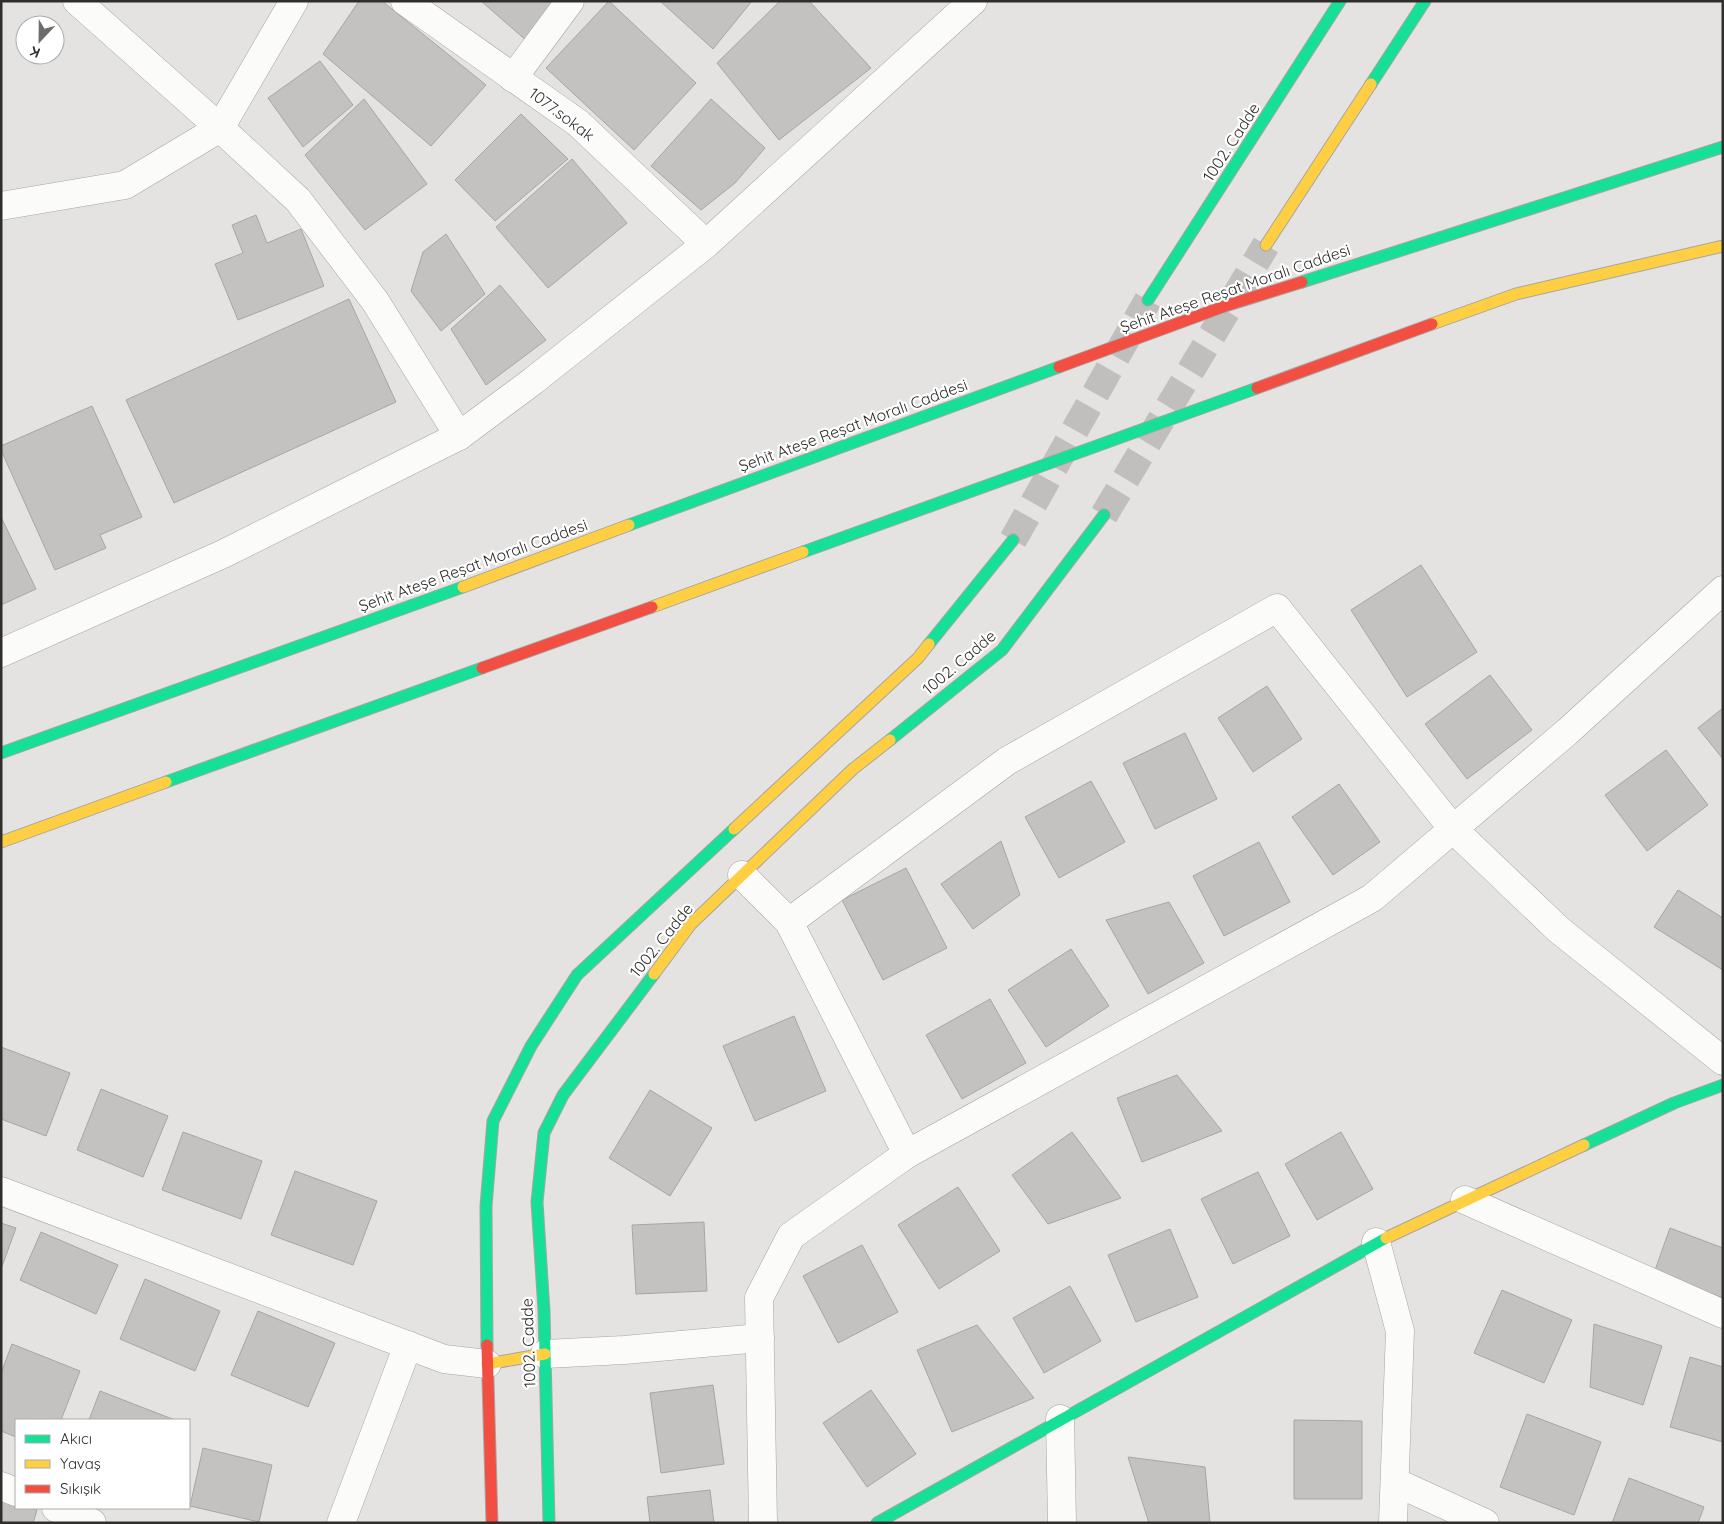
<svg xmlns="http://www.w3.org/2000/svg" width="1724" height="1524" viewBox="0 0 1724 1524" font-family="Quicksand,sans-serif">
<style>
.building{fill:#c3c2c1;stroke:#a7a6a5}
.lines{fill:none;stroke-linecap:round;stroke-linejoin:round}
.secondary-tunnel{stroke:#c1bfbd;stroke-width:28;stroke-dasharray:28 14;stroke-linecap:butt}
.street-casing{stroke:#a6a5a3;stroke-width:29}
.fast-casing{stroke:#a6a5a3;stroke-width:13}
.slow-casing{stroke:#a6a5a3;stroke-width:13}
.jam-casing{stroke:#a6a5a3;stroke-width:13}
.street{stroke:#fbfbfa;stroke-width:28}
.fast{stroke:#16e098;stroke-width:11}
.slow{stroke:#ffcf43;stroke-width:11}
.jam{stroke:#f24e42;stroke-width:11}
.labels{text-anchor:middle;stroke-width:4.5;stroke-linejoin:round;paint-order:stroke}
.street-label{font-size:16px;fill:#2f2e2d;stroke:#fff}
</style>
<rect width="100%" height="100%" fill="#e5e3e1"/>
<g class="building">
<path d="M 359,1 L 382,1 L 486,85 L 431,146 L 323,54 Z"/>
<path d="M 481,1 L 556,1 L 528,42 Z"/>
<path d="M 609,1 L 696,83 L 634,150 L 546,68 Z"/>
<path d="M 660,1 L 752,1 L 713,49 Z"/>
<path d="M 780,1 L 809,1 L 871,68 L 779,140 L 717,63 Z"/>
<path d="M 320,61 L 353,105 L 303,147 L 268,98 Z"/>
<path d="M 364,99 L 427,184 L 365,230 L 305,155 Z"/>
<path d="M 711,99 L 765,148 L 735,183 L 701,210 L 651,166 Z"/>
<path d="M 521,114 L 568,159 L 495,221 L 455,180 Z"/>
<path d="M 572,159 L 627,223 L 548,288 L 496,227 Z"/>
<path d="M 256,215 L 267,243 L 301,229 L 324,286 L 238,320 L 215,264 L 243,253 L 232,225 Z"/>
<path d="M 446,234 L 485,294 L 441,331 L 411,291 L 423,252 Z"/>
<path d="M 500,285 L 546,340 L 486,385 L 451,329 Z"/>
<path d="M 349,299 L 396,402 L 174,503 L 126,400 Z"/>
<path d="M 92,406 L 142,517 L 100,535 L 106,548 L 55,570 L 1,450 L 1,446 Z"/>
<path d="M 1,517 L 36,589 L 1,605 Z"/>
<path d="M 1421,565 L 1477,652 L 1407,697 L 1351,610 Z"/>
<path d="M 1490,675 L 1532,730 L 1467,779 L 1425,724 Z"/>
<path d="M 1267,686 L 1302,739 L 1253,772 L 1218,718 Z"/>
<path d="M 1723,708 L 1723,759 L 1698,728 Z"/>
<path d="M 1185,733 L 1217,799 L 1155,829 L 1123,763 Z"/>
<path d="M 1666,750 L 1708,805 L 1647,851 L 1605,795 Z"/>
<path d="M 1091,781 L 1125,842 L 1059,878 L 1025,817 Z"/>
<path d="M 1339,784 L 1380,842 L 1333,875 L 1292,817 Z"/>
<path d="M 1001,841 L 1020,895 L 973,929 L 941,884 Z"/>
<path d="M 1259,842 L 1290,902 L 1224,936 L 1193,876 Z"/>
<path d="M 906,868 L 947,948 L 883,980 L 842,900 Z"/>
<path d="M 1678,890 L 1723,918 L 1723,970 L 1654,927 Z"/>
<path d="M 1169,902 L 1204,963 L 1148,994 L 1106,920 Z"/>
<path d="M 1071,949 L 1109,1006 L 1046,1047 L 1008,990 Z"/>
<path d="M 990,999 L 1026,1063 L 962,1099 L 926,1035 Z"/>
<path d="M 794,1016 L 826,1091 L 755,1121 L 723,1046 Z"/>
<path d="M 1,1047 L 70,1073 L 46,1136 L 1,1119 Z"/>
<path d="M 1177,1075 L 1222,1131 L 1142,1162 L 1117,1098 Z"/>
<path d="M 101,1089 L 168,1116 L 143,1177 L 77,1150 Z"/>
<path d="M 650,1090 L 712,1128 L 670,1196 L 609,1158 Z"/>
<path d="M 183,1132 L 262,1161 L 241,1219 L 162,1190 Z"/>
<path d="M 1072,1132 L 1121,1198 L 1048,1224 L 1012,1175 Z"/>
<path d="M 1341,1132 L 1373,1189 L 1317,1220 L 1285,1164 Z"/>
<path d="M 295,1171 L 377,1201 L 353,1265 L 271,1235 Z"/>
<path d="M 1258,1172 L 1290,1236 L 1233,1264 L 1201,1199 Z"/>
<path d="M 958,1187 L 1000,1251 L 939,1289 L 898,1225 Z"/>
<path d="M 704,1222 L 707,1291 L 636,1294 L 632,1225 Z"/>
<path d="M 1,1223 L 16,1228 L 1,1269 Z"/>
<path d="M 1670,1228 L 1723,1248 L 1723,1298 L 1654,1273 Z"/>
<path d="M 1170,1229 L 1198,1297 L 1136,1322 L 1108,1255 Z"/>
<path d="M 41,1232 L 118,1265 L 96,1314 L 20,1280 Z"/>
<path d="M 862,1245 L 898,1312 L 838,1343 L 803,1276 Z"/>
<path d="M 145,1279 L 220,1311 L 195,1371 L 120,1339 Z"/>
<path d="M 1070,1286 L 1101,1341 L 1044,1373 L 1013,1318 Z"/>
<path d="M 1502,1290 L 1572,1320 L 1544,1383 L 1474,1353 Z"/>
<path d="M 258,1311 L 335,1343 L 308,1407 L 231,1375 Z"/>
<path d="M 1594,1324 L 1662,1346 L 1643,1405 L 1590,1387 Z"/>
<path d="M 977,1325 L 1034,1398 L 952,1432 L 917,1350 Z"/>
<path d="M 12,1344 L 80,1371 L 61,1420 L 16,1420 L 16,1437 L 1,1431 L 1,1373 Z"/>
<path d="M 1690,1357 L 1723,1367 L 1723,1442 L 1670,1427 Z"/>
<path d="M 713,1385 L 724,1464 L 661,1473 L 650,1393 Z"/>
<path d="M 871,1390 L 916,1454 L 867,1487 L 823,1423 Z"/>
<path d="M 100,1391 L 175,1420 L 89,1420 Z"/>
<path d="M 1527,1414 L 1601,1442 L 1574,1515 L 1500,1487 Z"/>
<path d="M 1294,1420 L 1362,1421 L 1362,1499 L 1294,1499 Z"/>
<path d="M 203,1448 L 272,1465 L 259,1522 L 190,1506 Z"/>
<path d="M 1128,1457 L 1205,1467 L 1210,1523 L 1149,1523 Z"/>
<path d="M 1629,1478 L 1704,1507 L 1698,1523 L 1612,1523 Z"/>
<path d="M 710,1490 L 714,1523 L 650,1523 L 647,1497 Z"/>
<path d="M 1,1497 L 16,1503 L 16,1508 L 31,1508 L 37,1510 L 33,1523 L 1,1523 Z"/>
</g>
<g class="lines">
<g class="secondary-tunnel">
<path d="M 1104,515 L 1266,245"/>
<path d="M 1013,540 L 1148,300"/>
</g>
<g class="street-casing">
<g id="street">
<path d="M 77,1 L 220,128 L 298,200 L 375,301 L 459,436"/>
<path d="M 405,1 L 578,123 L 706,244"/>
<path d="M 513,78 L 570,1"/>
<path d="M 1,206 L 125,185 L 220,128 L 294,1"/>
<path d="M 1,653 L 223,554 L 459,436 L 533,381 L 706,244 L 973,1"/>
<path d="M 742,875 L 789,922 L 907,1154"/>
<path d="M 789,922 L 1007,761 L 1277,608 L 1453,829 L 1559,930 L 1723,1061"/>
<path d="M 1,1191 L 444,1359 L 487,1364"/>
<path d="M 1465,1200 L 1723,1314"/>
<path d="M 1376,1242 L 1400,1331 L 1393,1523"/>
<path d="M 545,1354 L 624,1350 L 760,1338"/>
<path d="M 1060,1419 L 1062,1523"/>
<path d="M 1395,1482 L 1485,1523"/>
<path d="M 1,1486 L 16,1492"/>
<path d="M 56,1508 L 92,1523"/>
<path d="M 341,1523 L 408,1345"/>
<path d="M 763,1523 L 759,1298 L 791,1236 L 907,1154 L 1372,898 L 1567,732 L 1723,590"/>
</g>
</g>
<g class="fast-casing">
<g id="fast">
<path d="M 1371,84 L 1425,1"/>
<path d="M 1302,282 L 1723,147"/>
<path d="M 1148,300 L 1340,1"/>
<path d="M 629,525 L 1059,367"/>
<path d="M 803,552 L 1257,388"/>
<path d="M 929,644 L 1013,540"/>
<path d="M 890,740 L 1002,650 L 1104,515"/>
<path d="M 1,753 L 463,587"/>
<path d="M 166,782 L 482,668"/>
<path d="M 1584,1145 L 1674,1103 L 1723,1085"/>
<path d="M 487,1345 L 486,1206 L 493,1121 L 531,1046 L 577,975 L 734,829"/>
<path d="M 549,1523 L 544,1311 L 537,1202 L 544,1133 L 563,1095 L 654,974"/>
<path d="M 877,1523 L 1386,1238"/>
</g>
</g>
<g class="slow-casing">
<g id="slow">
<path d="M 1266,245 L 1371,84"/>
<path d="M 1432,324 L 1516,294 L 1723,246"/>
<path d="M 463,587 L 629,525"/>
<path d="M 652,607 L 803,552"/>
<path d="M 734,829 L 918,658 L 929,644"/>
<path d="M 1,842 L 166,782"/>
<path d="M 654,974 L 691,924 L 853,769 L 890,740"/>
<path d="M 1386,1238 L 1584,1145"/>
<path d="M 487,1364 L 545,1354"/>
</g>
</g>
<g class="jam-casing">
<g id="jam">
<path d="M 1059,367 L 1225,306 L 1302,282"/>
<path d="M 1257,388 L 1432,324"/>
<path d="M 482,668 L 652,607"/>
<path d="M 487,1345 L 492,1523"/>
</g>
</g>
<use href="#street" class="street"/>
<use href="#fast" class="fast"/>
<use href="#slow" class="slow"/>
<use href="#jam" class="jam"/>
</g>
<g class="labels">
<g class="street-label">
<text transform="translate(562 114) rotate(37)" y="6">1077.sokak</text>
<text transform="translate(1231 142) rotate(-57)" y="6">1002. Cadde</text>
<text transform="translate(1235 288) rotate(-19)" y="6">Şehit Ateşe Reşat Moralı Caddesi</text>
<text transform="translate(853 425) rotate(-20)" y="6">Şehit Ateşe Reşat Moralı Caddesi</text>
<text transform="translate(473 565) rotate(-20)" y="6">Şehit Ateşe Reşat Moralı Caddesi</text>
<text transform="translate(959 662) rotate(-40)" y="6">1002. Cadde</text>
<text transform="translate(661 940) rotate(-51)" y="6">1002. Cadde</text>
<text transform="translate(528 1343) rotate(-92)" y="6">1002. Cadde</text>
</g>
</g>
<rect width="1724" height="1524" fill="none" stroke="#2f2e2d" stroke-width="5"/>
<rect x="15" y="1419" width="175" height="90" fill="#ffffff" stroke="#acabab"/>
<rect x="25" y="1435" width="25" height="8" fill="#16e098" stroke="#acabab"/>
<text x="60" y="1444" font-size="15" fill="#2f2e2d">Akıcı</text>
<rect x="25" y="1460" width="25" height="8" fill="#ffcf43" stroke="#acabab"/>
<text x="60" y="1469" font-size="15" fill="#2f2e2d">Yavaş</text>
<rect x="25" y="1485" width="25" height="8" fill="#f24e42" stroke="#acabab"/>
<text x="60" y="1494" font-size="15" fill="#2f2e2d">Sıkışık</text>
<g transform="translate(40 40) rotate(202)"><circle r="24" fill="#ffffff" stroke="#acabab"/>
<path d="M0-4L9 19L0 12L-9 19Z" fill="#6f6d6c"/>
<text y="-8" font-size="14" font-weight="bold" text-anchor="middle" fill="#2f2e2d">K</text>
</g>
</svg>
